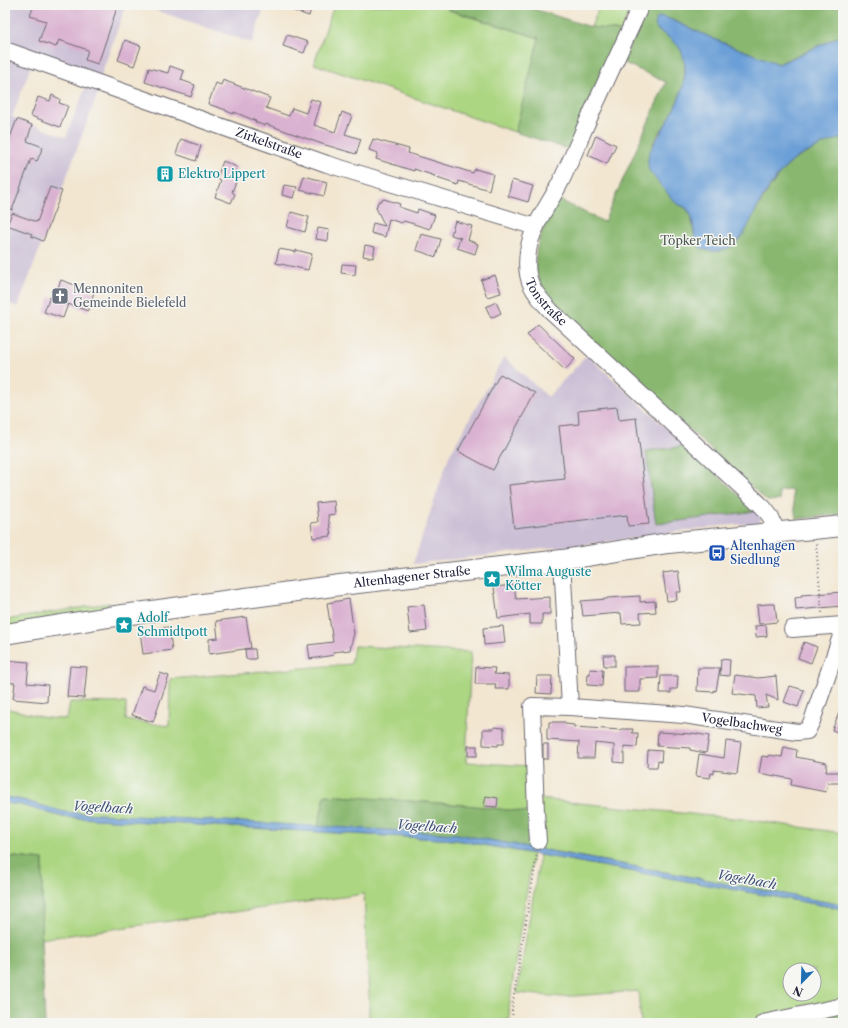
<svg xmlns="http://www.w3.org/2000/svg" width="848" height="1028" viewBox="0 0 848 1028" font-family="'Libre Caslon Text',serif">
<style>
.industrial{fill:#cbbfd5}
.green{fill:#acd681;stroke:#677c5e;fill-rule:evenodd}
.forest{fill:#89b76f;stroke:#566c55}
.water{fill:#6a9fd7;stroke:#466089}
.building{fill:#dab2d1}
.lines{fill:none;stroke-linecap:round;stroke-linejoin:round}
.minor-casing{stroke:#6b676f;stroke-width:18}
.major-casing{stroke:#6b676f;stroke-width:22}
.path{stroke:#6b676f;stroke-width:2;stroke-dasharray:1 3;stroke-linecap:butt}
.minor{stroke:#fff;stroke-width:16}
.major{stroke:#fff;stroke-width:20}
.labels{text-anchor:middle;stroke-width:3;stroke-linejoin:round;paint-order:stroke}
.street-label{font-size:12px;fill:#22223b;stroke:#f6f6f2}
.culture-label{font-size:12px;fill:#0d838f;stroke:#f6f6f2;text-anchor:start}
.park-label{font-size:12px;fill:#4b5850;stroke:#f6f6f2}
.worship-label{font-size:12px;fill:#5b616d;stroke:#f6f6f2;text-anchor:start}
.transit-label{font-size:12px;fill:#164399;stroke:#f6f6f2;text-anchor:start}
.water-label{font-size:13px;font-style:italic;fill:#3f5479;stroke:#f6f6f2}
</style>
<rect width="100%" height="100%" fill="#f6f6f2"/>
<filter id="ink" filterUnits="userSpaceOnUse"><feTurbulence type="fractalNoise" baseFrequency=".025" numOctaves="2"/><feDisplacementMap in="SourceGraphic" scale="8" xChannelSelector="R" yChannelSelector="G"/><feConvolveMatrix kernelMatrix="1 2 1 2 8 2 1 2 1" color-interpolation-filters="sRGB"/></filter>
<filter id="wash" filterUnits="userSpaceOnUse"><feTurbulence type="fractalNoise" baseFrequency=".012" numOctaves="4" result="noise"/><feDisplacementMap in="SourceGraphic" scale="16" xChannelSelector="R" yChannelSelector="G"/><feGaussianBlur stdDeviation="0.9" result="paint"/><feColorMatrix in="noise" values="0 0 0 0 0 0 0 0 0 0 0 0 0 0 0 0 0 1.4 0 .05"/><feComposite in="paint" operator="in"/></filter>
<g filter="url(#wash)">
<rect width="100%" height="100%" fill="#f2e6d0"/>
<g class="industrial">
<path d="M 5,5 L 126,5 L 100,78 L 5,44 Z"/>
<path d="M 140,5 L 265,5 L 252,43 Z"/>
<path d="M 5,58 L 31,66 L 12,117 L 66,137 L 86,86 L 99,90 L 18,307 L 5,302 Z"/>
<path d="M 587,355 L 761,515 L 759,523 L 720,526 L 604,542 L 413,564 L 449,456 L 504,357 L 548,397 Z"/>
</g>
<g class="green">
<path d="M 334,5 L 448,5 L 448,10 L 539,38 L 515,132 L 314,64 Z"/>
<path d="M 600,5 L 633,5 L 621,31 L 591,27 Z"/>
<path d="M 109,603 L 107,608 L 5,628 L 5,620 Z"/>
<path d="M 354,646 L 471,652 L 466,762 L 530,766 L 533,813 L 466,805 L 325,795 L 318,827 L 64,812 L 22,800 L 5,797 L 5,708 L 46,718 L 67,719 L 70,702 L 126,703 L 126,720 L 169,726 L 170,679 L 351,664 Z"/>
<path d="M 538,799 L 742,819 L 843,833 L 843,905 L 541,849 L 541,842 Z"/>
<path d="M 5,803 L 21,805 L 63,817 L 456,840 L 533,854 L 518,943 L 509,1009 L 510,1019 L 491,1023 L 369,1023 L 369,997 L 364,894 L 41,939 L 43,860 L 6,856 L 7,819 L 5,819 Z"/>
<path d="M 540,855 L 843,909 L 843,1003 L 742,1023 L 641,1023 L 638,991 L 561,997 L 517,993 ZM 790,970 L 814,970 L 814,994 L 790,994 Z"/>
</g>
<g class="forest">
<path d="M 448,5 L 521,5 L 591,27 L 621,31 L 568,149 L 515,132 L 539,38 L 447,9 Z"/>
<path d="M 649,5 L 843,5 L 843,35 L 784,61 L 779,64 L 721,42 L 665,17 L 657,30 C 663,34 672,38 677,44 C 694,64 680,99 669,119 C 664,127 655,137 653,145 C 651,153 651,162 649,170 L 676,203 L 686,208 L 691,216 L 696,242 L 701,248 L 758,207 L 769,189 L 782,171 L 795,159 L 830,141 L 843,138 L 843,514 L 796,519 L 792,490 L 779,491 L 780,500 L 767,501 L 557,308 C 553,303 548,299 545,293 C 525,259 541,231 558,199 L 604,222 L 666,82 L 622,62 Z"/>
<path d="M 686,446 L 756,511 L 656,524 L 646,451 Z"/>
<path d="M 325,795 L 466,805 L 533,813 L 534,842 L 533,848 L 457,834 L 318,827 Z"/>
<path d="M 5,856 L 43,860 L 41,940 L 45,1023 L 5,1023 Z"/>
<path d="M 843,1008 L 843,1023 L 774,1023 Z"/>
</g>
<g class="water">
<path d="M 659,17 L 665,17 L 721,42 L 779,64 L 843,35 L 843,138 C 830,141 824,144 812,150 C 806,153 799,156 794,160 C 778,173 766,190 757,208 C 750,221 744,240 730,247 C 722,252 709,253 701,248 C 690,239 697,219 687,209 C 684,206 679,205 676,203 C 672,199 652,175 649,170 C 648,168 648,163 648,161 C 647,153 656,140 660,134 C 672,114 686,91 685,67 C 683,49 679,45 665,35 C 660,32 657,30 655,25 L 656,19 Z"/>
<path d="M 5,797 L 22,800 L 64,812 L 457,834 L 843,905 L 843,909 L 456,840 L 63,817 L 21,805 L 5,803 Z"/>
</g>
<g id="blocks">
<g class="building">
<path d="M 34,5 L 118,5 L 98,64 L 85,60 L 88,50 L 59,40 L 56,47 L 39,41 L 46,21 L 30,16 Z"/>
<path d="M 282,5 L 312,5 L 309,16 L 282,7 Z"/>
<path d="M 287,35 L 308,42 L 304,53 L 283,46 Z"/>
<path d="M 125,40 L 141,46 L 134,66 L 118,60 Z"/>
<path d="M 170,66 L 184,71 L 181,80 L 195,85 L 191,97 L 145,82 L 149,68 L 168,73 Z"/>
<path d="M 223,80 L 270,98 L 266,108 L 289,116 L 292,108 L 306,113 L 311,99 L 321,102 L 314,125 L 335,132 L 342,112 L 352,116 L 345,134 L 361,139 L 356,154 L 322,144 L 266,124 L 265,126 L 255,122 L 256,121 L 234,112 L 234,114 L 226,111 L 226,110 L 208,104 L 216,83 L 221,85 Z"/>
<path d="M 52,95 L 60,99 L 59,103 L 68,106 L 60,127 L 31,116 L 38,97 L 50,101 Z"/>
<path d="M 17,119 L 32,125 L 27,141 L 43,147 L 37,161 L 31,159 L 12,210 L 5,207 L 5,151 Z"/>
<path d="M 596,135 L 616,145 L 607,164 L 588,155 Z"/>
<path d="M 181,139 L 201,146 L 196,161 L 176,154 Z"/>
<path d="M 373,139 L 409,149 L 408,153 L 473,173 L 475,169 L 493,174 L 489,190 L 459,181 L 458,185 L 434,177 L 435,176 L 414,169 L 414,171 L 376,159 L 378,153 L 369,150 Z"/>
<path d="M 223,161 L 237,167 L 235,173 L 239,174 L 232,192 L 235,194 L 231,203 L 215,197 L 221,180 L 217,178 Z"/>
<path d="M 304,176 L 327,182 L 324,196 L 300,190 Z"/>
<path d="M 512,180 L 533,186 L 528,202 L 508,196 Z"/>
<path d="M 284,185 L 297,187 L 294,198 L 282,195 Z"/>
<path d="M 50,187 L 62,191 L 43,241 L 31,236 L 32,234 L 7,225 L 12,213 L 37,222 Z"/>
<path d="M 384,199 L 400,204 L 399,207 L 417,213 L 418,209 L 435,215 L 430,229 L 404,221 L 401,223 L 389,219 L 385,237 L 371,233 L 373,223 L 385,226 L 376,208 L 378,202 Z"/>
<path d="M 291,212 L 309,217 L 305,232 L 287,227 Z"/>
<path d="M 455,221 L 472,226 L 468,240 L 478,244 L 475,254 L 457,248 L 460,238 L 461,238 L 451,235 Z"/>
<path d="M 318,228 L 329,230 L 328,241 L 316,239 Z"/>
<path d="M 421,234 L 441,239 L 436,257 L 416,250 Z"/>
<path d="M 365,245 L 375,247 L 373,258 L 363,256 Z"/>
<path d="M 279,249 L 296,252 L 296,250 L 312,254 L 308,270 L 276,263 Z"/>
<path d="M 342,264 L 356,265 L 355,275 L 341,273 Z"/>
<path d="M 495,275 L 501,293 L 487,297 L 481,280 Z"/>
<path d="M 61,280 L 94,292 L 88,311 L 68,304 L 63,318 L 44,312 L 50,297 L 54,298 Z"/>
<path d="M 496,302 L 501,313 L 491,318 L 486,307 Z"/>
<path d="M 538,324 L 575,359 L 565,370 L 527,335 Z"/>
<path d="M 500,374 L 535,393 L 493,470 L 458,451 Z"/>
<path d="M 617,407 L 619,420 L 636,418 L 649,524 L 628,526 L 627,515 L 514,528 L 509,485 L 565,479 L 559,426 L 579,424 L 578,411 Z"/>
<path d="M 334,501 L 335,514 L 328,515 L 331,536 L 313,538 L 311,523 L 318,522 L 316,503 Z"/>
<path d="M 678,571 L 681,592 L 676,592 L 677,600 L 667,601 L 663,573 Z"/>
<path d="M 514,585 L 516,599 L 550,597 L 550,614 L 542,614 L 542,624 L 530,624 L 530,614 L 498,618 L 494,587 Z"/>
<path d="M 843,592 L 843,606 L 796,610 L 795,598 L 801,597 L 801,595 Z"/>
<path d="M 640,596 L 640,602 L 655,601 L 656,612 L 640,613 L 641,623 L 622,624 L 621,613 L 583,616 L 581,601 L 607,599 L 607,598 Z"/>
<path d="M 349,599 L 354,633 L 350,650 L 333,652 L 334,655 L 310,659 L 308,645 L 333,642 L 327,603 Z"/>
<path d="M 768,604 L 775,604 L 777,622 L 759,624 L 757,605 Z"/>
<path d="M 424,605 L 427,631 L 410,633 L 407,607 Z"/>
<path d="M 246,617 L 251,648 L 209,654 L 209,639 L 218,638 L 216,621 Z"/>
<path d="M 766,625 L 767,636 L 756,637 L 755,626 Z"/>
<path d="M 503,626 L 505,643 L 484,645 L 483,628 Z"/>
<path d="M 169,627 L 172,650 L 143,654 L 140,631 Z"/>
<path d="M 804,642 L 817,647 L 811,663 L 798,658 Z"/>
<path d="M 245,649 L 255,649 L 256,659 L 246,659 Z"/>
<path d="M 603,655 L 615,655 L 615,666 L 604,666 Z"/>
<path d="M 721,659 L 730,660 L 729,676 L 720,675 Z"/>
<path d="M 5,660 L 29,662 L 27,683 L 48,685 L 47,702 L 13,699 L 15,683 L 5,682 Z"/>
<path d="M 70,666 L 87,667 L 84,698 L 67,697 Z"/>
<path d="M 658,666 L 658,678 L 640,679 L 640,692 L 624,692 L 624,667 Z"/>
<path d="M 476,667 L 495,668 L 494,674 L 509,675 L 509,689 L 495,689 L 496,684 L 475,684 Z"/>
<path d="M 698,668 L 720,668 L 716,691 L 714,690 L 714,692 L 697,691 Z"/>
<path d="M 590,669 L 603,670 L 602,686 L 587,685 L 588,674 L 590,674 Z"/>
<path d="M 160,673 L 169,676 L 153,722 L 132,715 L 142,686 L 154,690 Z"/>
<path d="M 735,675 L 758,678 L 776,676 L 778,700 L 766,695 L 768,707 L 757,708 L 756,696 L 732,693 Z"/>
<path d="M 537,676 L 552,676 L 551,694 L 536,693 Z"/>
<path d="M 661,676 L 678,676 L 677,689 L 671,689 L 671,693 L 660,693 Z"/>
<path d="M 790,686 L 804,690 L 798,707 L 784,702 Z"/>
<path d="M 843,703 L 843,734 L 832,730 Z"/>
<path d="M 549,722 L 565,722 L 565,724 L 574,725 L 574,727 L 621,730 L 621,729 L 633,729 L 632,733 L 638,733 L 637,747 L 624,746 L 624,763 L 614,762 L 614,745 L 595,743 L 594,758 L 578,758 L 579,742 L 547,740 L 547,728 L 549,728 Z"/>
<path d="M 494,727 L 504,728 L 504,744 L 498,744 L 498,746 L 483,745 L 483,729 L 494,729 Z"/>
<path d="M 658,732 L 692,734 L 692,733 L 709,736 L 706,753 L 690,750 L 690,748 L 657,746 Z"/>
<path d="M 726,741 L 741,743 L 737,773 L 714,770 L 714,774 L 711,773 L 710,778 L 696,776 L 699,754 L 724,758 Z"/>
<rect x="543" y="744" width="5" height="15"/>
<rect x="468" y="746" width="9" height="10"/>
<path d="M 784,747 L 797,750 L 796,757 L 827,763 L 826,772 L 843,772 L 843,783 L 828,783 L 826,792 L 791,785 L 792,779 L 759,773 L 762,756 L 769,757 L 769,755 L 782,757 Z"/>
<path d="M 648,750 L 662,751 L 661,762 L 658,761 L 657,767 L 647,767 Z"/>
<path d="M 486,796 L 498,798 L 497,807 L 484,806 Z"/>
</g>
</g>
</g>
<g filter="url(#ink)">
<use href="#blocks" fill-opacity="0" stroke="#6b676f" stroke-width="1"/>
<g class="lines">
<g class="minor-casing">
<g id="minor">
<path id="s1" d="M 641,5 C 624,42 607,79 590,116 C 580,138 571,161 560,183 C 549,205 531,227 528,252 C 524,280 533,292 551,311 L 763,507 L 770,516 L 777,532"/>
<path id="s2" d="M 5,50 L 327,164 L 536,227"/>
<path d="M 562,560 L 570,707"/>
<path d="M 792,629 L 843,625"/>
<path id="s3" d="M 538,841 L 536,812 L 532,706 L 570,707 L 684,715 L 797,732 L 807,731 L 812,721 L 843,630"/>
<path d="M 763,1023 L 843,1006"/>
</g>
</g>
<g class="major-casing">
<g id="major">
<path id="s4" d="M 5,634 L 109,617 L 340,585 L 562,560 L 668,543 L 843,526"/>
</g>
</g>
<g class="path">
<path d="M 816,544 L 822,613"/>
<path d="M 513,1023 L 512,1008 L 537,854"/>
</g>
<use href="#minor" class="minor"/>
<use href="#major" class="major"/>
</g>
</g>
<defs>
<g id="building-square" transform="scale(0.9)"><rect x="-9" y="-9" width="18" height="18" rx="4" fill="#0f9aa8" stroke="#f6f6f2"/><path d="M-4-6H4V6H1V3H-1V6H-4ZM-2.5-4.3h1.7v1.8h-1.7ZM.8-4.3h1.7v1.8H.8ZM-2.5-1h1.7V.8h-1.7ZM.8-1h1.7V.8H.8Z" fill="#fff"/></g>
<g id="church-square" transform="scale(0.9)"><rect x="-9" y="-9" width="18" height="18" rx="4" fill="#6b7280" stroke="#f6f6f2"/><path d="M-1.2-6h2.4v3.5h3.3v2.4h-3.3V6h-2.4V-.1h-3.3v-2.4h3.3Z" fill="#fff"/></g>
<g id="bus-square" transform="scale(0.9)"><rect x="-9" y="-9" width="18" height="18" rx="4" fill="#1a4fb4" stroke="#f6f6f2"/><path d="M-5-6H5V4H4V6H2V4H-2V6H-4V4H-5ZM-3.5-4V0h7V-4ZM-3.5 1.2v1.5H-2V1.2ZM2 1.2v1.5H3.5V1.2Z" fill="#fff"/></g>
<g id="sight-square" transform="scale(0.9)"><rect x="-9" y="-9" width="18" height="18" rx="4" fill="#0f9aa8" stroke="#f6f6f2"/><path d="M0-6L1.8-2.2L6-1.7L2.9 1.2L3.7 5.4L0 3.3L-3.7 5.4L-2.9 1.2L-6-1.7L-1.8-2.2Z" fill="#fff"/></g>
</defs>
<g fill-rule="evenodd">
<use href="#building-square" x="165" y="174"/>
<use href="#church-square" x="60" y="296"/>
<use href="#bus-square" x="717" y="553"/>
<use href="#sight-square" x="492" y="579"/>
<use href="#sight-square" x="124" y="625"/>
</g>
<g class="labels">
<g class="street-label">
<text dy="4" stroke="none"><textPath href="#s2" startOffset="280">Zirkelstraße</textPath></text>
<text dy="4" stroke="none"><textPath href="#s1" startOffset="328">Tonstraße</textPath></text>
<text dy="4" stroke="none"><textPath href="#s4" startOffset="411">Altenhagener Straße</textPath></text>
<text dy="4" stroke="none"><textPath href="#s3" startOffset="346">Vogelbachweg</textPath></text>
</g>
<g class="culture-label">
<text x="178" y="178">Elektro Lippert</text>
<text x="505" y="576">Wilma Auguste<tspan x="505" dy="14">Kötter</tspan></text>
<text x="137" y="622">Adolf<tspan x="137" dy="14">Schmidtpott</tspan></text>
</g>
<g class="park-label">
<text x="698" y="245">Töpker Teich</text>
</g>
<g class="worship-label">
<text x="73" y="293">Mennoniten<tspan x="73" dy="14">Gemeinde Bielefeld</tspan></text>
</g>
<g class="transit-label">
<text x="730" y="550">Altenhagen<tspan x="730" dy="14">Siedlung</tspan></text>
</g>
<g class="water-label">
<text transform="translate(103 807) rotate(3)" y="5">Vogelbach</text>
<text transform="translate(427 826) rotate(4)" y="5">Vogelbach</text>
<text transform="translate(747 879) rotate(10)" y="5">Vogelbach</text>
</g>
</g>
<rect width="848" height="1028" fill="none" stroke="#f6f6f2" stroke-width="20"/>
<g transform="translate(802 982) rotate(203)"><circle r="19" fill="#f6f6f2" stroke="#a1a1a9"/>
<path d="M0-3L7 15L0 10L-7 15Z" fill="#1f6fb2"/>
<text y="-6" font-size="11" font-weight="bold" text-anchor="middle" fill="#22223b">N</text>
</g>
</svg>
